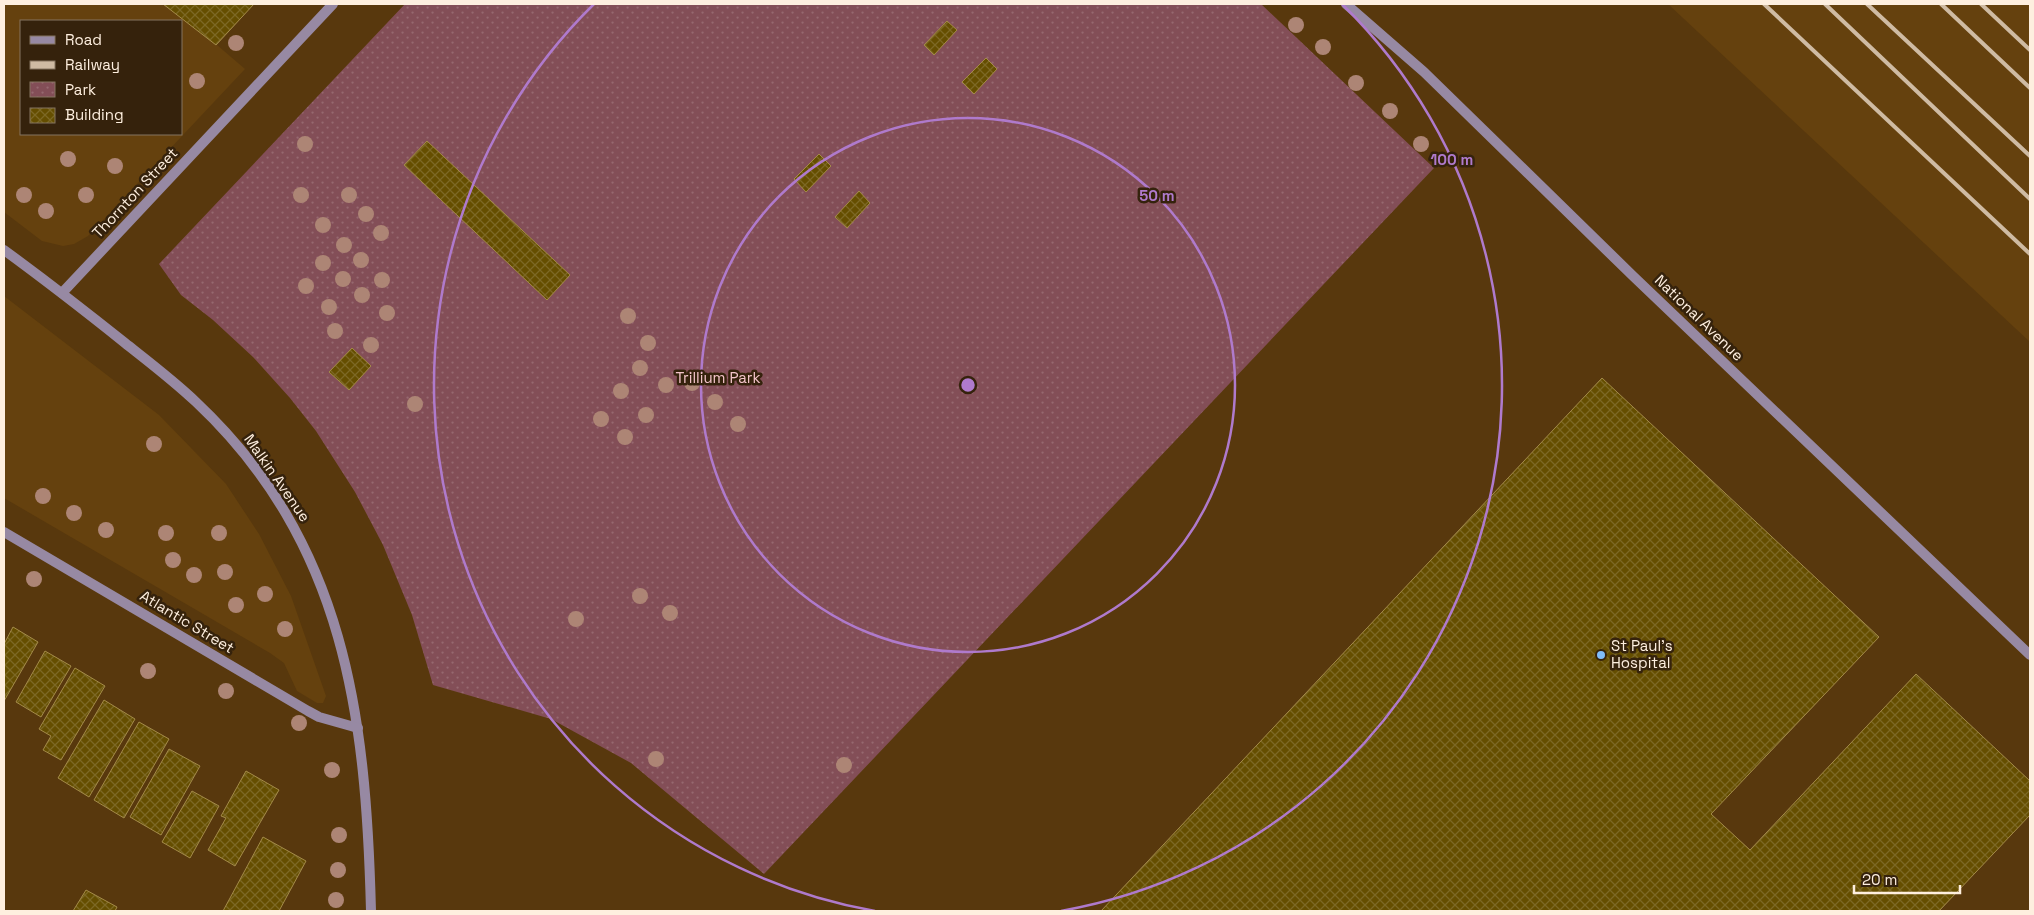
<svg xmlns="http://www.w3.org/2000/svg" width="2034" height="915" viewBox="0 0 2034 915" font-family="'Space Grotesk',sans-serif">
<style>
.built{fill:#65410e;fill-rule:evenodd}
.park{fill:url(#park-dots)}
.building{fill:url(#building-cross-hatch);stroke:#a38a48}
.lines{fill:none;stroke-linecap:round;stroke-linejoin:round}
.street{stroke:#9789a3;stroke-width:10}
.rail{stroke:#cfbba3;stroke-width:4}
.tree{fill:#ad8575}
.ring{fill:none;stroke:#af7acc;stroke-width:2.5}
.poi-dot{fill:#80bdfa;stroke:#35220c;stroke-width:2}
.labels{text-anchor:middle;stroke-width:5;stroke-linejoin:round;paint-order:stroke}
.street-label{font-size:15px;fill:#feefdf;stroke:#35220c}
.park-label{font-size:15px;fill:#f3c4ca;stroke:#35220c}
.poi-label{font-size:15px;fill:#feefdf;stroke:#35220c;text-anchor:start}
.centre{fill:#af7acc;stroke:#35220c;stroke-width:2.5}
.ring-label{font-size:15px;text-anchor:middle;font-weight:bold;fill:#af7acc;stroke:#35220c;stroke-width:5;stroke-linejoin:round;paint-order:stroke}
</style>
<defs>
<pattern id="park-dots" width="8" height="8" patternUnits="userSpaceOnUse" patternTransform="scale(1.25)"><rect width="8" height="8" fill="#834e57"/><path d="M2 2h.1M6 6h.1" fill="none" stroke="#96686f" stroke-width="1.8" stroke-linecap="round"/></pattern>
<pattern id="building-cross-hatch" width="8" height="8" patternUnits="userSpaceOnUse" patternTransform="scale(1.25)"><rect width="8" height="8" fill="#654e00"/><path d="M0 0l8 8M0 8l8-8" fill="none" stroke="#7c6825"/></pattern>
</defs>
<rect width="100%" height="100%" fill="#58380d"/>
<g class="built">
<path d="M 4,4 L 254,4 L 217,45 L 245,69 L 88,236 L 74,244 L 63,246 L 42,241 L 4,212 ZM 21,21 L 181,21 L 181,134 L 21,134 Z"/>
<path d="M 1668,4 L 2030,4 L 2030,342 Z"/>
<path d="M 4,296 L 159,415 L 226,484 L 259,534 L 291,596 L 326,696 L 323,703 L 317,703 L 297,691 L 284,663 L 270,653 L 4,498 Z"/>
</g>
<path class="park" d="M 405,4 L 1261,4 L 1434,168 L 764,874 L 631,763 L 551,719 L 433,685 L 412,615 L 383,545 L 355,492 L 316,431 L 290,398 L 253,357 L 213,320 L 181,295 L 159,264 Z"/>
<g class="building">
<path d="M 163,4 L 254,4 L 216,45 Z"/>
<path d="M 947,21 L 957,30 L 934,55 L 924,45 Z"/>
<path d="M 986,58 L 997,69 L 974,94 L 962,82 Z"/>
<path d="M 427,141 L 570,275 L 547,300 L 404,165 Z"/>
<path d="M 819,154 L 831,166 L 806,192 L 794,179 Z"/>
<path d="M 859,191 L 870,203 L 847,228 L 835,217 Z"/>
<path d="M 352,348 L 371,366 L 349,390 L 329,372 Z"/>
<path d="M 1602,378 L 1879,637 L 1711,814 L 1750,850 L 1916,674 L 2030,781 L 2030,815 L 1939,911 L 1101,911 Z"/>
<path d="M 13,627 L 38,642 L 4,701 L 4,644 Z"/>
<path d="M 45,651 L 71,666 L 41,717 L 16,702 Z"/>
<path d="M 75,668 L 105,686 L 61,760 L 43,750 L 51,736 L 39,729 Z"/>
<path d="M 104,700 L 135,719 L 89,797 L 58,778 Z"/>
<path d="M 139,722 L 169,739 L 124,818 L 94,800 Z"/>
<path d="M 169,749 L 200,766 L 161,835 L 130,817 Z"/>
<path d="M 246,771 L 279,790 L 235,866 L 208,850 L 226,818 L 221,816 Z"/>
<path d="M 192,791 L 219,806 L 190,858 L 162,842 Z"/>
<path d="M 263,837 L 306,861 L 279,911 L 223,911 Z"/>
<path d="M 86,890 L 117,907 L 115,911 L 73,911 Z"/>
</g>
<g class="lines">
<g class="street">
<path d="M 1346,4 L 1424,72 L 1633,276 L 2030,655"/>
<path d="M 4,250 C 45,280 85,311 125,343 C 149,362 174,381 196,402 C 346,543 366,717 371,911"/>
<path d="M 62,293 L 333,4"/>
<path d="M 4,532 L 308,711 L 319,717 L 358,728"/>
</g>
<g class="rail">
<path d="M 1764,4 L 2030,254"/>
<path d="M 1825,4 L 2030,199"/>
<path d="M 1867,4 L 2030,156"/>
<path d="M 1941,4 L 2030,88"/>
<path d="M 1981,4 L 2030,50"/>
</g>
</g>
<g class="tree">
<circle cx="1296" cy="25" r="8"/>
<circle cx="236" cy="43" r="8"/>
<circle cx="1323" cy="47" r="8"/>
<circle cx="197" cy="81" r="8"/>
<circle cx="1356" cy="83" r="8"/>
<circle cx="1390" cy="111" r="8"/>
<circle cx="305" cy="144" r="8"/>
<circle cx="1421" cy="144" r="8"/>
<circle cx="68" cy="159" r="8"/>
<circle cx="115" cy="166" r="8"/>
<circle cx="24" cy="195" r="8"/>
<circle cx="86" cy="195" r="8"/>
<circle cx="301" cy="195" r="8"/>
<circle cx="349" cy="195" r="8"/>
<circle cx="46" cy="211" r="8"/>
<circle cx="366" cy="214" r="8"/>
<circle cx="323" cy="225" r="8"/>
<circle cx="381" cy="233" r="8"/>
<circle cx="344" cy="245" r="8"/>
<circle cx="361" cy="260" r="8"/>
<circle cx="323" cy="263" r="8"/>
<circle cx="343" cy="279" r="8"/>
<circle cx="382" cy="280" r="8"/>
<circle cx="306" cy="286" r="8"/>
<circle cx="362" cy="295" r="8"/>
<circle cx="329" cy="307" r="8"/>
<circle cx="387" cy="313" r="8"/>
<circle cx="628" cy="316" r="8"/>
<circle cx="335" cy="331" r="8"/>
<circle cx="648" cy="343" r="8"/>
<circle cx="371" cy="345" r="8"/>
<circle cx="640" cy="368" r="8"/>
<circle cx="692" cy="383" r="8"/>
<circle cx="666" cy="385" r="8"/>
<circle cx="621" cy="391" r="8"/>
<circle cx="715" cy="402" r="8"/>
<circle cx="415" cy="404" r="8"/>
<circle cx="646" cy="415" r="8"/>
<circle cx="601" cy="419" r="8"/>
<circle cx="738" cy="424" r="8"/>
<circle cx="625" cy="437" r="8"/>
<circle cx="154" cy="444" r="8"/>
<circle cx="43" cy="496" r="8"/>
<circle cx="74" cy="513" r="8"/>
<circle cx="106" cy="530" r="8"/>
<circle cx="166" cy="533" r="8"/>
<circle cx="219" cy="533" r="8"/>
<circle cx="173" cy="560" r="8"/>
<circle cx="225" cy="572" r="8"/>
<circle cx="194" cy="575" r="8"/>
<circle cx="34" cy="579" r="8"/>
<circle cx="265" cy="594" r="8"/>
<circle cx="640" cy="596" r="8"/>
<circle cx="236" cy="605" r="8"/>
<circle cx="670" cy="613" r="8"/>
<circle cx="576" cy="619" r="8"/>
<circle cx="285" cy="629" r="8"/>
<circle cx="148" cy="671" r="8"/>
<circle cx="226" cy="691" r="8"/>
<circle cx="299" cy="723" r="8"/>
<circle cx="656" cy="759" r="8"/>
<circle cx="844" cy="765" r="8"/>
<circle cx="332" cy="770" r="8"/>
<circle cx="339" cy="835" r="8"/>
<circle cx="338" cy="870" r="8"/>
<circle cx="336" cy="900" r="8"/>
</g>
<g class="ring">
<circle cx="968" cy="385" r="267"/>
<path d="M875 911A534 534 0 0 1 594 4M1342 4A534 534 0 0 1 1061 911"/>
</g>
<circle class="poi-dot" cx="1601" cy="655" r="5"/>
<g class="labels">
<g class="street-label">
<text transform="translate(135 193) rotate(-47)" y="5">Thornton Street</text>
<text transform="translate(1699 318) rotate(44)" y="5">National Avenue</text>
<text transform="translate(277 478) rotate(55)" y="5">Malkin Avenue</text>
<text transform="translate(187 622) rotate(31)" y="5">Atlantic Street</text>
</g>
<g class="park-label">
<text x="718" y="383">Trillium Park</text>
</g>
<g class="poi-label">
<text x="1611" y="651">St Paul's<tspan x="1611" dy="17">Hospital</tspan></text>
</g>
</g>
<circle cx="968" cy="385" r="8" class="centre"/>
<g class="ring-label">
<text x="1452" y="165">100 m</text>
<text x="1157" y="201">50 m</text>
</g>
<rect width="2034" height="915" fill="none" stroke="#feefdf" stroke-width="10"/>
<rect x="20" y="20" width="162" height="115" fill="#35220c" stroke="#857460"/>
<rect x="30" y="36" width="25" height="8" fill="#9789a3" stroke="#857460"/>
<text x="65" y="45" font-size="15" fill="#feefdf">Road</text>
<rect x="30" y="61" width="25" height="8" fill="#cfbba3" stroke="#857460"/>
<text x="65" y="70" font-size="15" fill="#feefdf">Railway</text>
<rect x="30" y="82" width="25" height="15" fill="url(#park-dots)" stroke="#857460"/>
<text x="65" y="95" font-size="15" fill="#feefdf">Park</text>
<rect x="30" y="108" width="25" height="15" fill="url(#building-cross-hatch)" stroke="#857460"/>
<text x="65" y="120" font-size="15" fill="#feefdf">Building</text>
<path d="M1854 885v8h106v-8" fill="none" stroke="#feefdf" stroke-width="2.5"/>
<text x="1862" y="885" font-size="15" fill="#feefdf" stroke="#35220c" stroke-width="4" paint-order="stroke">20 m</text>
</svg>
